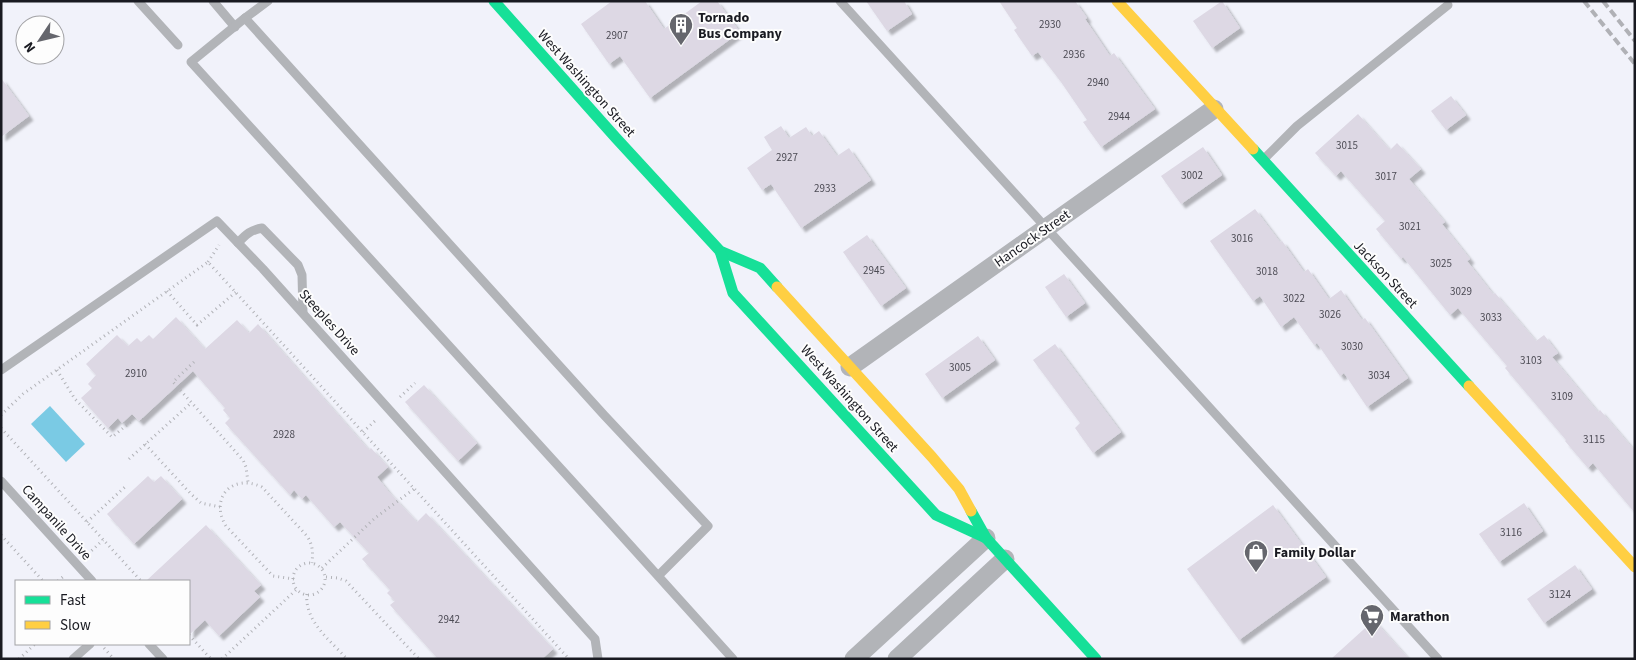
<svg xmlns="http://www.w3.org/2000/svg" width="1636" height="660" viewBox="0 0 1636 660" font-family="'Source Sans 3',sans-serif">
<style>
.water{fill:#7acae4}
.building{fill:#ddd8e4;filter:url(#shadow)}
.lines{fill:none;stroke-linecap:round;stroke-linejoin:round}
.path{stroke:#b2b3b8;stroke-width:3;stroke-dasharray:1 4;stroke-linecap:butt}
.lane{stroke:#b2b4b8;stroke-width:9}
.street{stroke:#b2b4b8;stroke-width:19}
.fast{stroke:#16e098;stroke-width:11}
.slow{stroke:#ffcf43;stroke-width:11}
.rail{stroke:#b0b1b6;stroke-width:4;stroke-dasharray:8 4;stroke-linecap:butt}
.labels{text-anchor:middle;stroke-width:4;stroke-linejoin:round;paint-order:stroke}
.number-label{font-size:11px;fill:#4d4c55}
.poi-label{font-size:14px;font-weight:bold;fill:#191a21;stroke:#fdfdfd;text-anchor:start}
.street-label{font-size:14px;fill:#191a21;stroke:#fdfdfd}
</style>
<defs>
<filter id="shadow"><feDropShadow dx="4.5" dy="4.5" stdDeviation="1" flood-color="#0004"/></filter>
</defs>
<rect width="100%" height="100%" fill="#f1f2fa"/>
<path class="water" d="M 50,406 L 85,444 L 66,462 L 31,424 Z"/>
<g class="building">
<path d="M 612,1 L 645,1 L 664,29 L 702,1 L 717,1 L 740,32 L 650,98 L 620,56 L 609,64 L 581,24 Z"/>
<path d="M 866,1 L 904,1 L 912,14 L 887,31 Z"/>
<path d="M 999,1 L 1075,1 L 1087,18 L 1085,19 L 1110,56 L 1114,53 L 1155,109 L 1101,147 L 1083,122 L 1087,120 L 1061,82 L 1038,52 L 1032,56 L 1014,30 L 1017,28 Z"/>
<path d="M 1222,1 L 1240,28 L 1212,48 L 1193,21 Z"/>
<path d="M 1,78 L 29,116 L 1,137 Z"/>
<path d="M 1451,96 L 1466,115 L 1446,130 L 1431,111 Z"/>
<path d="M 1358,114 L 1390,150 L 1397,143 L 1421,169 L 1409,179 L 1445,222 L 1442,224 L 1470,259 L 1467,261 L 1493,294 L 1495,293 L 1536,341 L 1544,335 L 1558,353 L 1552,357 L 1598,412 L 1600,410 L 1635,451 L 1635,513 L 1593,463 L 1588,468 L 1565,441 L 1566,440 L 1505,368 L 1507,366 L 1458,308 L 1450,315 L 1403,257 L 1401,259 L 1376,229 L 1385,221 L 1341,171 L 1336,176 L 1315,153 Z"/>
<path d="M 781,126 L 789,138 L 806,127 L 812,136 L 819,131 L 837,156 L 849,148 L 871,180 L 801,228 L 771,184 L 762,190 L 747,168 L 772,150 L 764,137 Z"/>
<path d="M 1203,147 L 1222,175 L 1181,204 L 1161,176 Z"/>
<path d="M 1255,209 L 1280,242 L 1282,241 L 1304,272 L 1308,269 L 1329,299 L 1341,290 L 1362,320 L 1365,318 L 1408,378 L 1367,407 L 1344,373 L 1340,376 L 1317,343 L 1314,345 L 1294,317 L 1281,327 L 1260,296 L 1253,301 L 1210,241 Z"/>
<path d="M 867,235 L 906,288 L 881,306 L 843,252 Z"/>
<path d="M 1064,274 L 1085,303 L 1066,317 L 1045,287 Z"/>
<path d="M 176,317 L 205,349 L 237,320 L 249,333 L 258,324 L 369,450 L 371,448 L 388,467 L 377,477 L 388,491 L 417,522 L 426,513 L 553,649 L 542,659 L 438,659 L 390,605 L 395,601 L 387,593 L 390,590 L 362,559 L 369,553 L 340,522 L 334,527 L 306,495 L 302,499 L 294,490 L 290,495 L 225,423 L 230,418 L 223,410 L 225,408 L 193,371 L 139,421 L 132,414 L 122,423 L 118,418 L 108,428 L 81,398 L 92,388 L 88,384 L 96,375 L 86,364 L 117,335 L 128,346 L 137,338 L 141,342 L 149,335 L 153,339 Z"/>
<path d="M 978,336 L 995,360 L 942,398 L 925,374 Z"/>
<path d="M 1055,344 L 1121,432 L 1093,453 L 1075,428 L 1080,423 L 1033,360 Z"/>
<path d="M 424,385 L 477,443 L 458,461 L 405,402 Z"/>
<path d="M 148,476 L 154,482 L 161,476 L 182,499 L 134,544 L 107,514 Z"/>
<path d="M 1524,503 L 1543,531 L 1499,562 L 1479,534 Z"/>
<path d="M 1273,505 L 1326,577 L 1239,640 L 1187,569 Z"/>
<path d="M 206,525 L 261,585 L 254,591 L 260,597 L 219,636 L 205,620 L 189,635 L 189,581 L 146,581 Z"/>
<path d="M 1575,565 L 1592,589 L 1544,623 L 1527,599 Z"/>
<path d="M 1374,620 L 1409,659 L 1331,659 Z"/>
</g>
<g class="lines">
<g class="path">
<path d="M 208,262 L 219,245"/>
<path d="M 167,291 L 197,325 L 236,292"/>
<path d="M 194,362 L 173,382 L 243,460 L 246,467 L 248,482"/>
<path d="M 57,370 L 75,399 L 112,437 L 133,420"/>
<path d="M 400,397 L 415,383"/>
<path d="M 1,415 L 23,394 L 208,262 L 569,659"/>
<path d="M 1,428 L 141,581"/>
<path d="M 363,432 L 377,419"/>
<path d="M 145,444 L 191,494 L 201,503 L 220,507"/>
<path d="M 129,459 L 191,403"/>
<path d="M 87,522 L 126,486"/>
<path d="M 1,535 L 43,581"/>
<path d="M 88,554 L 103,540"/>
<circle cx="309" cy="579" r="16"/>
<path d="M 322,568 L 375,518 L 414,489"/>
<path d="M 326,577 L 338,578 L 346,581 L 419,659"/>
<path d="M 294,579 L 273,576 L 226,526 C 209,498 232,473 262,487 L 307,536 C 313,545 313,553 312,563"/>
<path d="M 58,581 L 65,575"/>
<path d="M 307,594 C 304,621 331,641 347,659"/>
<path d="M 189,635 L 211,659"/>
<path d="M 104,648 L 114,659"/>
<path d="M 19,659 L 35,644"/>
<path d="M 222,659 L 297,589"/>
</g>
<g class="lane">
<path d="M 138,1 L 178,45"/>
<path d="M 213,1 L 235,27"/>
<path d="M 840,1 L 1438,659"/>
<path d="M 245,18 L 268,1"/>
<path d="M 1264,159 L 1297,126 L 1448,5"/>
<path d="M 238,243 C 246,234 251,230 262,228 L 298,265 L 302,275 L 303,313"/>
<path d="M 1,370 L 217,221 L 263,269 L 595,639 L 598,659"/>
<path d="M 1,481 L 92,581"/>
<path d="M 658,576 L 708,526 L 604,415 L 245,18 L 191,62 L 612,525 L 733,659"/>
<path d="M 149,644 L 163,659"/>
<path d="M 73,659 L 90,644"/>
</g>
<g class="street">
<path d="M 850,367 L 1214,109"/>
<path d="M 854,659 L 986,538"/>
<path d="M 897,659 L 1005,559"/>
</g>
<g class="fast">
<path d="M 494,1 L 616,138 L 720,251 L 760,268 L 777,287"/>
<path d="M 1253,149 L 1469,386"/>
<path d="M 720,251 L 733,293 L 936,515 L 986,538"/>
<path d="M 971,511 L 986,538 L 1096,659"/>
</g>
<g class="slow">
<path d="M 1117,1 L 1253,149"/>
<path d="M 777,287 L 932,457 L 959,489 L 971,511"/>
<path d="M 1469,386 L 1635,567"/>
</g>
<g class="rail">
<path d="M 1584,1 L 1635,64"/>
<path d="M 1603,1 L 1635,41"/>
</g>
</g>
<defs>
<g id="building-pin" transform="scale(1.25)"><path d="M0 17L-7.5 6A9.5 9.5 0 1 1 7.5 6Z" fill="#65666d" stroke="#fdfdfd"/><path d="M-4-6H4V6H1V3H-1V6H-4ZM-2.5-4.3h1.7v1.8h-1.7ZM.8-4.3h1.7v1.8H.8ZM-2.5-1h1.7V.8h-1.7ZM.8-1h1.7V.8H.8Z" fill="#fff"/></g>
<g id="shop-pin" transform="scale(1.25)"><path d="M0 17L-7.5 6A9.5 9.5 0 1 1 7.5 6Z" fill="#65666d" stroke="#fdfdfd"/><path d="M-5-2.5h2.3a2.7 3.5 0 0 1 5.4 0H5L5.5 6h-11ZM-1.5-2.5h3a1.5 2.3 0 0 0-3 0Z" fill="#fff"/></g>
<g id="supermarket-pin" transform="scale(1.25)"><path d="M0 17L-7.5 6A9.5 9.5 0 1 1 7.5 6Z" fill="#65666d" stroke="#fdfdfd"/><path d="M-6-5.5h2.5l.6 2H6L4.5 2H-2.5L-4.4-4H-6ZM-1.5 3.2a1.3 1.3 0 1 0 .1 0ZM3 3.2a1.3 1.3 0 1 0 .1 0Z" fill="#fff"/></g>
</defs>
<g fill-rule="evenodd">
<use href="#building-pin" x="681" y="25"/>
<use href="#shop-pin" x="1256" y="552"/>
<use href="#supermarket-pin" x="1372" y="616"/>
</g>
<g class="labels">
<g class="number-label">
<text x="1050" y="28">2930</text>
<text x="617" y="39">2907</text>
<text x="1074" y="58">2936</text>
<text x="1098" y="86">2940</text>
<text x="1119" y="120">2944</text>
<text x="1347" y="149">3015</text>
<text x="787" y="161">2927</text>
<text x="1192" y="179">3002</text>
<text x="1386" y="180">3017</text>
<text x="825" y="192">2933</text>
<text x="1410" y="230">3021</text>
<text x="1242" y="242">3016</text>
<text x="1441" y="267">3025</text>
<text x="874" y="274">2945</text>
<text x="1267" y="275">3018</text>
<text x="1461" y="295">3029</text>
<text x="1294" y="302">3022</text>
<text x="1330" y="318">3026</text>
<text x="1491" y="321">3033</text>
<text x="1352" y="350">3030</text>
<text x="1531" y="364">3103</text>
<text x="960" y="371">3005</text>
<text x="136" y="377">2910</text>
<text x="1379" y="379">3034</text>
<text x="1562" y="400">3109</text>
<text x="284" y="438">2928</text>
<text x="1594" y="443">3115</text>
<text x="1511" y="536">3116</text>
<text x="1560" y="598">3124</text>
<text x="449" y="623">2942</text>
</g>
<g class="poi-label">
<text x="698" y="22">Tornado<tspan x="698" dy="16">Bus Company</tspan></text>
<text x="1274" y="557">Family Dollar</text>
<text x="1390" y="621">Marathon</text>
</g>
<g class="street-label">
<text transform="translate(587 83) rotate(48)" y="5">West Washington Street</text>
<text transform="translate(1032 238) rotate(-35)" y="5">Hancock Street</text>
<text transform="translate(1386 274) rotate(47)" y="5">Jackson Street</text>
<text transform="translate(330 322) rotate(48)" y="5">Steeples Drive</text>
<text transform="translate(850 398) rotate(48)" y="5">West Washington Street</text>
<text transform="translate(57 522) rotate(48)" y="5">Campanile Drive</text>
</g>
</g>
<rect width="1636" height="660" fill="none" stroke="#191a21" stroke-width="5"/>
<rect x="15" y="580" width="175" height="65" fill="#fdfdfd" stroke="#a2a2a5"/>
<rect x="25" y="596" width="25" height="8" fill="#16e098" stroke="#a2a2a5"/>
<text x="60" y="605" font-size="15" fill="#191a21">Fast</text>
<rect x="25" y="621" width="25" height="8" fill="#ffcf43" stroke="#a2a2a5"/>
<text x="60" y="630" font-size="15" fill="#191a21">Slow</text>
<g transform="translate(40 40) rotate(235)"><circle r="24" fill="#fdfdfd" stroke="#a2a2a5"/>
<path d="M0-4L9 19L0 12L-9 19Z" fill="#65666d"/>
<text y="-8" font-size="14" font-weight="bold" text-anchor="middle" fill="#191a21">N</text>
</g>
</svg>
